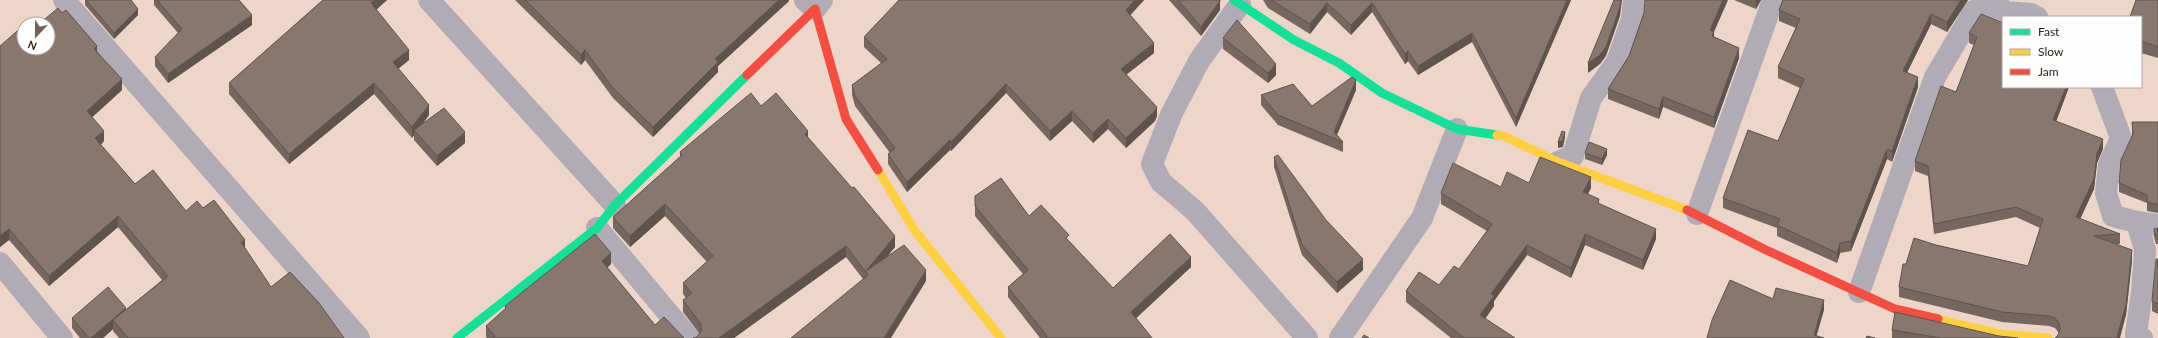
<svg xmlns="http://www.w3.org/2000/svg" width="2158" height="338" viewBox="0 0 2158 338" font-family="Lato,sans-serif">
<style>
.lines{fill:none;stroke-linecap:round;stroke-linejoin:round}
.street{stroke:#b1abb5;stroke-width:22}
.fast{stroke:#16e098;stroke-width:9}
.slow{stroke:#ffcf43;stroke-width:9}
.jam{stroke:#f24e42;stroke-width:9}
.wall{fill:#75665f}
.shaded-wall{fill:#5f534d}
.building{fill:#88776e;stroke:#5f534d}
</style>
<rect width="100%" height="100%" fill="#edd6c9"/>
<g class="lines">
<g class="street">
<path d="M 64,0 L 359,338"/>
<path d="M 429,0 L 615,205"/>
<path d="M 805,0 L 815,9 L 822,0"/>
<path d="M 1240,4 L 1199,61 L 1171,115 L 1152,164 L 1161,182 L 1195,211 L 1307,338"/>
<path d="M 1991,11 L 2031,14 L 2037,17"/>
<path d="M 2102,87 L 2121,138 L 2109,165 L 2106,193 L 2113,216 L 2137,222 L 2145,250 L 2142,292 L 2136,334 L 2142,338"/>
<path d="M 1558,162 L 1573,156 L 1591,98 L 1617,62 L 1632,19 L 1634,0"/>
<path d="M 1697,214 L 1773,0"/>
<path d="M 2137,222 L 2158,225"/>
<path d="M 597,228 L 689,338"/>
<path d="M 0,263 L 62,338"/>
<path d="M 1859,292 L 1935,77 L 1974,11 L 1991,11 L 1998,0"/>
<path d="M 1340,338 L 1422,218 L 1457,129"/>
</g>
<g class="fast">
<path d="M 1234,0 L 1294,40 L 1339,63 L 1382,93 L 1457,129 L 1497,135"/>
<path d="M 457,338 L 597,228 L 615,205 L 747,75"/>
</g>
<g class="slow">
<path d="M 1497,135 L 1504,136 L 1558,162 L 1687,210"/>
<path d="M 878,170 L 915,231 L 1001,338"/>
<path d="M 1938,319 L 2000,334 L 2048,338"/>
</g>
<g class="jam">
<path d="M 747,75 L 815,9 L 846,119 L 878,170"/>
<path d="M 1687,210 L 1766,250 L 1895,309 L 1938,319"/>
</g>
</g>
<g class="wall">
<path d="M 85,0 L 131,0 L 138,15 L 114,39 L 85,5 Z"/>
<path d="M 154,0 L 239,0 L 252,25 L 168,83 L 155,66 L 155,57 L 178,33 L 154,5 Z"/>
<path d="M 323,0 L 387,0 L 376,10 L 409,60 L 398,69 L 429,115 L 423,123 L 465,143 L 437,166 L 414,140 L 414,135 L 412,138 L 374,94 L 289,164 L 229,94 L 229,83 Z"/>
<path d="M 515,0 L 789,0 L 789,1 L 718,66 L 718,72 L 653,137 L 613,98 L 585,60 L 581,65 Z"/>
<path d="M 899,0 L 1144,0 L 1130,15 L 1154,53 L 1126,74 L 1157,116 L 1155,121 L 1126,148 L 1108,129 L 1093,143 L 1072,121 L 1050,141 L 1006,93 L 951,151 L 950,150 L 907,192 L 888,164 L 888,154 L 890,153 L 855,106 L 852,95 L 852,85 L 881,63 L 864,47 L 864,37 Z"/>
<path d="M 1169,0 L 1220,0 L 1220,10 L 1201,36 Z"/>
<path d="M 1263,0 L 1571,0 L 1516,127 L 1472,42 L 1418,75 L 1408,61 L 1405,64 L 1372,12 L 1351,35 L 1327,12 L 1310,34 L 1268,8 Z"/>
<path d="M 1734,0 L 1761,0 L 1756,9 Z"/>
<path d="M 1783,0 L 1971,0 L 1968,0 L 1947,32 L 1931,24 L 1907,72 L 1918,87 L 1892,162 L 1887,159 L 1851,251 L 1840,253 L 1837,263 L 1777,236 L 1777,228 L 1723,208 L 1723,198 L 1778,141 L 1800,88 L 1778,78 L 1778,67 L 1796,28 L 1779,21 L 1779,10 Z"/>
<path d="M 2158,0 L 2158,58 L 2141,53 L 2141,17 Z"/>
<path d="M 1644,13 L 1714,32 L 1714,37 L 1739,58 L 1714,128 L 1663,107 L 1659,119 L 1608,99 L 1608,89 L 1629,56 Z"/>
<path d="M 1969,33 L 2069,87 L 2056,121 L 2103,149 L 2097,163 L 2094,189 L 2080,219 L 2120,234 L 2120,244 L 2117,244 L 2132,260 L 2126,315 L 2058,335 L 2059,333 L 2055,328 L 2049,326 L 2002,322 L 1899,297 L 1899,287 L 1906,264 L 1936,245 L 2028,266 L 2040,228 L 2016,217 L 1934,234 L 1928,176 L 1915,171 L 1915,161 L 1956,92 L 1974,45 L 1969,43 Z"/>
<path d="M 1223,38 L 1276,75 L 1268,83 L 1223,49 Z"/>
<path d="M 0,46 L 24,48 L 97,51 L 122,90 L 92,117 L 104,141 L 101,145 L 135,184 L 186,211 L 203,208 L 245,249 L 271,287 L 344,338 L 119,338 L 113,331 L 113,329 L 103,338 L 80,338 L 72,328 L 72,318 L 126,310 L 162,280 L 118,227 L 49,286 L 9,240 L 0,247 Z"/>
<path d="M 1356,90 L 1337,135 L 1343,142 L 1343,152 L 1278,125 L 1261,105 L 1261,95 L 1312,106 Z"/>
<path d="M 761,106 L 808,138 L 895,247 L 888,255 L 926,281 L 863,279 L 846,257 L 734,338 L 693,338 L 697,337 L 699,333 L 683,312 L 683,300 L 686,298 L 683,294 L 683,283 L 707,262 L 665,216 L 630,247 L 613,228 L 613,217 L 680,157 L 680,152 Z"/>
<path d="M 2132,122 L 2158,122 L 2158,213 L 2147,211 L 2147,203 L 2119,192 L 2119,183 L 2132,135 Z"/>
<path d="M 1585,153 L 1607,155 L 1602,165 L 1585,159 Z"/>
<path d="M 1274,157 L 1363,270 L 1337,293 L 1302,255 L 1274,167 Z"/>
<path d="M 1529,183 L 1591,188 L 1588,194 L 1599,204 L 1656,239 L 1643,270 L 1585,245 L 1571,278 L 1527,255 L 1494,301 L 1494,306 L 1485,319 L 1515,338 L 1451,338 L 1406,302 L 1406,291 L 1439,285 L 1459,269 L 1487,231 L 1441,204 L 1441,193 L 1501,187 Z"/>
<path d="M 975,196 L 1029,216 L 1069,241 L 1113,288 L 1191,267 L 1136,318 L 1152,338 L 1040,338 L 1008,297 L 1008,287 L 1023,274 L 975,216 Z"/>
<path d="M 2158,228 L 2158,244 L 2156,244 L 2154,237 L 2154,229 Z"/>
<path d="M 2158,259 L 2158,314 L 2152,311 L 2152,301 Z"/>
<path d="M 611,264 L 607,268 L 655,325 L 684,338 L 487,338 L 486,337 L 486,326 L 505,309 L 505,306 Z"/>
<path d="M 1892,330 L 1999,336 L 2018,338 L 1892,338 Z"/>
</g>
<g class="shaded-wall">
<path d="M 375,0 L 387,0 L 371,14 L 371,3 Z"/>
<path d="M 779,0 L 789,0 L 789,1 L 718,66 L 718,72 L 653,137 L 653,127 L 715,59 Z"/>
<path d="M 1135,0 L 1144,0 L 1126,20 L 1126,10 Z"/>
<path d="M 1567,0 L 1571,0 L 1516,127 L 1516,118 Z"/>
<path d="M 1621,0 L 1622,0 L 1620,16 L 1606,56 L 1600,64 L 1588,73 L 1588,63 Z"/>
<path d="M 1723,0 L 1728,0 L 1714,32 L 1714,42 L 1710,30 Z"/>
<path d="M 1756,0 L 1761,0 L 1756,9 Z"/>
<path d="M 1961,0 L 1968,0 L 1947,32 L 1947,22 Z"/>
<path d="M 1220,1 L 1220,10 L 1201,36 L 1201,27 Z"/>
<path d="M 1327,3 L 1327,12 L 1310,34 L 1310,24 Z"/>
<path d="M 1372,3 L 1372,12 L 1351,35 L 1351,25 Z"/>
<path d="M 138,9 L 138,15 L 114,39 L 114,33 Z"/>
<path d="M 1931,14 L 1931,24 L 1903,81 L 1903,71 Z"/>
<path d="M 252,15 L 252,25 L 168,83 L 168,74 Z"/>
<path d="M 1472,33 L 1472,42 L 1418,75 L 1418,66 Z"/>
<path d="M 1154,43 L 1154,53 L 1121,79 L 1121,69 Z"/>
<path d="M 97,46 L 97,57 L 94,49 Z"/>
<path d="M 1739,48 L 1739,58 L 1714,128 L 1714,117 Z"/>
<path d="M 409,50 L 409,60 L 393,73 L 393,62 Z"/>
<path d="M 585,50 L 585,60 L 581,65 L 581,55 Z"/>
<path d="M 1408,51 L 1408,61 L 1405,64 L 1405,54 Z"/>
<path d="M 1276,64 L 1276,75 L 1268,83 L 1268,73 Z"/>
<path d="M 1918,77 L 1918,87 L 1892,162 L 1892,151 Z"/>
<path d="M 122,79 L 122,90 L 87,122 L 87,111 Z"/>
<path d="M 1356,80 L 1356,90 L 1335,139 L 1334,132 Z"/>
<path d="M 374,83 L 374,94 L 289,164 L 289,154 Z"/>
<path d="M 1006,84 L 1006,93 L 951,151 L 951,142 Z"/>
<path d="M 2066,87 L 2069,87 L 2053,130 L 2053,120 Z"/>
<path d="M 1663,97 L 1663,107 L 1659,119 L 1659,109 Z"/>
<path d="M 429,105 L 429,115 L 417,132 L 414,130 L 414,135 L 412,138 L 412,127 Z"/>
<path d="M 1157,107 L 1157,116 L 1155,121 L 1126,148 L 1126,138 Z"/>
<path d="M 1072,111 L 1072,121 L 1050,141 L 1050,131 Z"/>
<path d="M 1108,119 L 1108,129 L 1093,143 L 1093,133 Z"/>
<path d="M 104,131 L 104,141 L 95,149 L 95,138 Z"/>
<path d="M 808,131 L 808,142 L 805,134 Z"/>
<path d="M 465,132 L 465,143 L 437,166 L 437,156 Z"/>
<path d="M 1565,132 L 1565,138 L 1563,147 L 1558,148 L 1558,142 Z"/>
<path d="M 2103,139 L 2103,149 L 2097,163 L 2094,189 L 2076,228 L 2076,217 L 2097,153 Z"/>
<path d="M 950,140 L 950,150 L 907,192 L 907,182 Z"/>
<path d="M 1607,149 L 1607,155 L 1602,165 L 1602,159 Z"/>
<path d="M 1887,149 L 1887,159 L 1851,251 L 1851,241 Z"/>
<path d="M 1591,177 L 1591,188 L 1583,203 L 1583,192 Z"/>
<path d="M 665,204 L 665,216 L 630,247 L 630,236 Z"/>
<path d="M 118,216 L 118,227 L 49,286 L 49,276 Z"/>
<path d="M 9,229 L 9,240 L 0,247 L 0,236 Z"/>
<path d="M 1656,229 L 1656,239 L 1643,270 L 1643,260 Z"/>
<path d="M 1585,234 L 1585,245 L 1571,278 L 1571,268 Z"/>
<path d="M 895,236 L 895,247 L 868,280 L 868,275 L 866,271 Z"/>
<path d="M 245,240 L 245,251 L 241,242 Z"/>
<path d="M 1840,243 L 1840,253 L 1837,263 L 1837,253 Z"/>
<path d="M 1527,245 L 1527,255 L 1494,301 L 1494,306 L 1480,326 L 1480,315 L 1491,294 Z"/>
<path d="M 846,246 L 846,257 L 734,338 L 719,338 Z"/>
<path d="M 2132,250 L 2132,260 L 2126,315 L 2120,338 L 2117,338 Z"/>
<path d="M 611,253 L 611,264 L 602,272 L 602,261 Z"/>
<path d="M 1191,257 L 1191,267 L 1131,323 L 1131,312 Z"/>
<path d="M 1363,259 L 1363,270 L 1337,293 L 1337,282 Z"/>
<path d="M 926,270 L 926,281 L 891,338 L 884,338 Z"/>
<path d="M 1824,300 L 1824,310 L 1816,338 L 1814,335 Z"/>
<path d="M 126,308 L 126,318 L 113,320 L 113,329 L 103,338 L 91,338 Z"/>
</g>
<g class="building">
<path d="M 86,0 L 131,0 L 138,9 L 114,33 Z"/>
<path d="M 157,0 L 239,0 L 252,15 L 168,74 L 155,57 L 182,29 Z"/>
<path d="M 323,0 L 375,0 L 371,3 L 409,50 L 393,62 L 429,105 L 412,127 L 374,83 L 289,154 L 229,83 Z"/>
<path d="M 525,0 L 779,0 L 715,59 L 718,62 L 653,127 L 613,88 L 585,50 L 581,55 Z"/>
<path d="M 899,0 L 1135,0 L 1126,10 L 1154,43 L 1121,69 L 1157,107 L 1155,111 L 1126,138 L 1108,119 L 1093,133 L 1072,111 L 1050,131 L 1006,84 L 951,142 L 950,140 L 907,182 L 888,154 L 895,148 L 855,96 L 852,85 L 887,59 L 864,37 Z"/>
<path d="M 1178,0 L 1220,0 L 1220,1 L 1201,27 Z"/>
<path d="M 1271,0 L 1567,0 L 1516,118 L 1472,33 L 1418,66 L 1408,51 L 1405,54 L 1372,3 L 1351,25 L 1327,3 L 1310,24 Z"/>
<path d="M 1614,0 L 1621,0 L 1620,7 L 1606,47 L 1600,55 L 1588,63 Z"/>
<path d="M 1645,0 L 1723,0 L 1710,30 L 1714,32 L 1712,36 L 1739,48 L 1714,117 L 1663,97 L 1659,109 L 1608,89 L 1629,56 L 1644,13 Z"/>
<path d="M 1783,0 L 1961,0 L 1947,22 L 1931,14 L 1903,71 L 1918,77 L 1892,151 L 1887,149 L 1851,241 L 1840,243 L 1837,253 L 1777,225 L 1780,219 L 1723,198 L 1748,130 L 1778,141 L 1804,79 L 1778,67 L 1800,19 L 1779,10 Z"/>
<path d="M 2136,0 L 2158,0 L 2158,47 L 2141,41 L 2141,17 L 2130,17 Z"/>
<path d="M 58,8 L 62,13 L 66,10 L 97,46 L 94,49 L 122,79 L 87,111 L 104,131 L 95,138 L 135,184 L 153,170 L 186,211 L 197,201 L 203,208 L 214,200 L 245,240 L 241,242 L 271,287 L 290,272 L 319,303 L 344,338 L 128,338 L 113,320 L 167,277 L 167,275 L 118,216 L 49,276 L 9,229 L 0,236 L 0,46 L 24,25 L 24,48 L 48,48 L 48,24 L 39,24 Z"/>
<path d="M 1981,14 L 2003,23 L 2003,87 L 2066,87 L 2053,120 L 2103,139 L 2097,153 L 2094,179 L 2076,217 L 2120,234 L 2094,236 L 2132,250 L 2126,305 L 2117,337 L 2119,338 L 2055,338 L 2058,335 L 2060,329 L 2059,323 L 2055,318 L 2049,316 L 2002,312 L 1899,287 L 1903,264 L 1906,264 L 1914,238 L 1936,245 L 2028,266 L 2043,219 L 2016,207 L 1934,224 L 1928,166 L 1915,161 L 1941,86 L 1956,92 L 1977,37 L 1969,33 Z"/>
<path d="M 30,20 L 33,24 L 26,24 Z"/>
<path d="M 1237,20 L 1276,64 L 1268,73 L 1223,38 Z"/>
<path d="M 1352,77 L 1356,80 L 1334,132 L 1343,142 L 1278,115 L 1261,95 L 1293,84 L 1312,106 Z"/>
<path d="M 751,93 L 761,106 L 776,93 L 808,131 L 805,134 L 852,188 L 854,187 L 895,236 L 866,271 L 904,245 L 926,270 L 884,338 L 791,338 L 868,275 L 846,246 L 719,338 L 693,338 L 697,337 L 701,331 L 701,324 L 683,300 L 692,293 L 683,283 L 713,256 L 665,204 L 630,236 L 613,217 L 682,155 L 680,152 Z"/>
<path d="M 444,108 L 465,132 L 437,156 L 414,130 Z"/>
<path d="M 2132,122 L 2158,122 L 2158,205 L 2147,202 L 2147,195 L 2119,183 L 2121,160 L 2133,134 Z"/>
<path d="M 1562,131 L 1565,132 L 1563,141 L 1558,142 Z"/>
<path d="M 1589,142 L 1607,149 L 1602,159 L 1585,153 Z"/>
<path d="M 1278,155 L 1326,220 L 1363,259 L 1337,282 L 1302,245 L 1274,157 Z"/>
<path d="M 1540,157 L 1591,177 L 1583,192 L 1599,199 L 1598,203 L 1656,229 L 1643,260 L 1585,234 L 1571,268 L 1527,245 L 1491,294 L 1494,296 L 1480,315 L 1515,338 L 1464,338 L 1406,291 L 1419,272 L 1439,285 L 1454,266 L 1459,269 L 1492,224 L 1441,193 L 1453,163 L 1501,187 L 1507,172 L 1529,183 Z"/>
<path d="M 1001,178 L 1029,216 L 1041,205 L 1069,235 L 1066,238 L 1113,288 L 1170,234 L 1191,257 L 1131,312 L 1152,338 L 1046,338 L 1047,336 L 1008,287 L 1028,270 L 975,206 L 975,196 Z"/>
<path d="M 2158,228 L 2158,235 L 2156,236 L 2154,229 Z"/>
<path d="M 595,234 L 611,253 L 602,261 L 655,325 L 664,317 L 684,338 L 493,338 L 495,336 L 486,326 L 506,308 L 505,306 Z"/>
<path d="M 2156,259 L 2158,259 L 2158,304 L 2152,301 Z"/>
<path d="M 1730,280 L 1773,299 L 1776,288 L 1824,300 L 1814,335 L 1824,338 L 1707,338 L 1712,320 Z"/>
<path d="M 108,287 L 126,308 L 91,338 L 89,338 L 72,318 Z"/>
<path d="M 1895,312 L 1999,336 L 2018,338 L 1941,338 L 1892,330 Z"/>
<path d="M 1364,335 L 1369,338 L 1362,338 Z"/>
<path d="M 1867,336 L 1875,338 L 1866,338 Z"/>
</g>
<rect x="2002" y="16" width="140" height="72" fill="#fdfdfd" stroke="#aca6a2"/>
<rect x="2010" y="29" width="20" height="6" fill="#16e098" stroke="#aca6a2"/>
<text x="2038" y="36" font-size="12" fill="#32231a">Fast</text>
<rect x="2010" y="49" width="20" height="6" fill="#ffcf43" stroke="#aca6a2"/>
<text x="2038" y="56" font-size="12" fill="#32231a">Slow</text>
<rect x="2010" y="69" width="20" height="6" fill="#f24e42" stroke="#aca6a2"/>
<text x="2038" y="76" font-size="12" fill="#32231a">Jam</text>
<g transform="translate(36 36) rotate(202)"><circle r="19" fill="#fdfdfd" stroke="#aca6a2"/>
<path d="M0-3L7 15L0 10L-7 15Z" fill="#736257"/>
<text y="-6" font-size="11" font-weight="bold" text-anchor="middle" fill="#32231a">N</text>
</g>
</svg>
